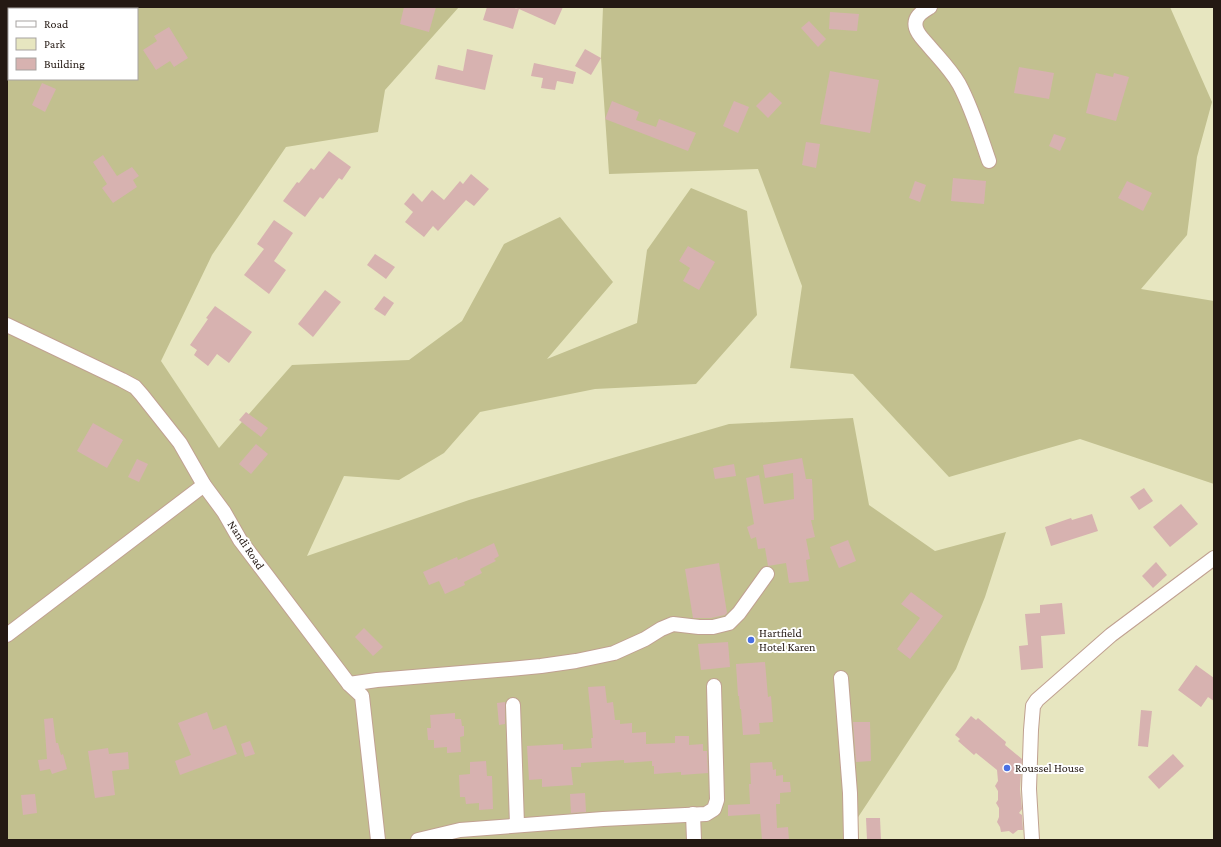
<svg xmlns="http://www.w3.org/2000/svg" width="1221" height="847" viewBox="0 0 1221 847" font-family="'Crimson Pro',serif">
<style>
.green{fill:#e7e6c0;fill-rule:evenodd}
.forest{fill:#c2c08f;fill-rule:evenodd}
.building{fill:#d7b2b0}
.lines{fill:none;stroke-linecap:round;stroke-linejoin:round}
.street-casing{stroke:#c0a191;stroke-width:16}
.street{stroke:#fff;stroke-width:14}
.poi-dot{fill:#4a70e3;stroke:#fff;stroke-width:1.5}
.labels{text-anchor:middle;stroke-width:4;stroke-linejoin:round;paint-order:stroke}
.street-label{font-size:12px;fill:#241913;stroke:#fff}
.poi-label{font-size:12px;fill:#241913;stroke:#fff;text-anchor:start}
</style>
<rect width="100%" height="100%" fill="#fafafa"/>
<path class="green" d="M 7,7 L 1214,7 L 1214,840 L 7,840 ZM 9,9 L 137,9 L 137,79 L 9,79 Z"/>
<g class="forest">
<path d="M 7,7 L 459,7 L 385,90 L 378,132 L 286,147 L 212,255 L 161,361 L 219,448 L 292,365 L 409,360 L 462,321 L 504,244 L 560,217 L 613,282 L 547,359 L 637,323 L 647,250 L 691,188 L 747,211 L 757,315 L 696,384 L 595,389 L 480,412 L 444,453 L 399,480 L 344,476 L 307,556 L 469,500 L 729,424 L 853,418 L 869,505 L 935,551 L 1006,532 L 985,597 L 956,669 L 843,840 L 7,840 ZM 9,9 L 137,9 L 137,79 L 9,79 Z"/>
<path d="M 603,7 L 1170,7 L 1212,102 L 1197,157 L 1187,235 L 1141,289 L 1214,301 L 1214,484 L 1080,439 L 949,477 L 853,374 L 790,368 L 802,286 L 758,169 L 609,174 L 601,58 Z"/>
</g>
<g class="building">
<path d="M 404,7 L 436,7 L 429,32 L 400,24 Z"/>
<path d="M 487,7 L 511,7 L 518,9 L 514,7 L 563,7 L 555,25 L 519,9 L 513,29 L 483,20 Z"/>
<path d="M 830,12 L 859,14 L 857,31 L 829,29 Z"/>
<path d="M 809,21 L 826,39 L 818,47 L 801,28 Z"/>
<path d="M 169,27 L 188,58 L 174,67 L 170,61 L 156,70 L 143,50 L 157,41 L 154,36 Z"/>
<path d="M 467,49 L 493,55 L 485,90 L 435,79 L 438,65 L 463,71 Z"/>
<path d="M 585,49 L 601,58 L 591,75 L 575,66 Z"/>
<path d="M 534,63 L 576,72 L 573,84 L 557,81 L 555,90 L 541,88 L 543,78 L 531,76 Z"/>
<path d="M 1019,67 L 1054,73 L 1049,99 L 1014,93 Z"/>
<path d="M 830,71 L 879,80 L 870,133 L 820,124 Z"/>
<path d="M 1096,73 L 1113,77 L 1114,73 L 1129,77 L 1116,121 L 1086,113 Z"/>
<path d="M 42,83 L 56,89 L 45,112 L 32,105 Z"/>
<path d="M 770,92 L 782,103 L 768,118 L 756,106 Z"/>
<path d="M 612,101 L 639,112 L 636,120 L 656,127 L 659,119 L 696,133 L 688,151 L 605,119 Z"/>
<path d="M 734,101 L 749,107 L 738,133 L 723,126 Z"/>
<path d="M 1054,134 L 1066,138 L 1060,151 L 1049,146 Z"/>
<path d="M 806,142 L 820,144 L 816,168 L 802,165 Z"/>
<path d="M 329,151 L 351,167 L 342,180 L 339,178 L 323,199 L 320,197 L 305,217 L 283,201 L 297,182 L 299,183 L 311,168 L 314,170 Z"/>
<path d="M 103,155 L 117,176 L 132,167 L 139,176 L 133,180 L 137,187 L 113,203 L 102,188 L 107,184 L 93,162 Z"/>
<path d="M 471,174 L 489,189 L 474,206 L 466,200 L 438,231 L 433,226 L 424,237 L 405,222 L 413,212 L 404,204 L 413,193 L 422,202 L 432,190 L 444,200 L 460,181 L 463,184 Z"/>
<path d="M 953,178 L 986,181 L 984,204 L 951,201 Z"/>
<path d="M 915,181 L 926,185 L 920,202 L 909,198 Z"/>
<path d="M 1127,181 L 1152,193 L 1143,211 L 1118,198 Z"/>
<path d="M 274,220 L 293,233 L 274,261 L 286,270 L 269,294 L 244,275 L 264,249 L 257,244 Z"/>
<path d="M 688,246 L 715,262 L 699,290 L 683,281 L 690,268 L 679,261 Z"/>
<path d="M 375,254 L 395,267 L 386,279 L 367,265 Z"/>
<path d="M 325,290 L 341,302 L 313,337 L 298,324 Z"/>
<path d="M 384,296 L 394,303 L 385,316 L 374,309 Z"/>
<path d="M 215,306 L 252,332 L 229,363 L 217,354 L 208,366 L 194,355 L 197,350 L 190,345 L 208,319 L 206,318 Z"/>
<path d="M 246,412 L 268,428 L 261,437 L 239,420 Z"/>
<path d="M 93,423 L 123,440 L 107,468 L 77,451 Z"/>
<path d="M 256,444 L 268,454 L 251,474 L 239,464 Z"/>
<path d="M 802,458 L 806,479 L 812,479 L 814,520 L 811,520 L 815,537 L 806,539 L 810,559 L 806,560 L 809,581 L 789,583 L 786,563 L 768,566 L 765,548 L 758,549 L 756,537 L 751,539 L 747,527 L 754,524 L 746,478 L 759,475 L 764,504 L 794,499 L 793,473 L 765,478 L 763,465 Z"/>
<path d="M 137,459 L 148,464 L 139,482 L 128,477 Z"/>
<path d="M 734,464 L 736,476 L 715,479 L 713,468 Z"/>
<path d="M 1144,488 L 1153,501 L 1139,510 L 1130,497 Z"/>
<path d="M 1181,504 L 1198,524 L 1170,547 L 1153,527 Z"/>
<path d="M 1092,514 L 1098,531 L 1051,546 L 1045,527 L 1071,518 L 1072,520 Z"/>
<path d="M 848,540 L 856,561 L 839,568 L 830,547 Z"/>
<path d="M 494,543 L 499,556 L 494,559 L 496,561 L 480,569 L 482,573 L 464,582 L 465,585 L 445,594 L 439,581 L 429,585 L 423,572 L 457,557 L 458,560 Z"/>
<path d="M 1156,562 L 1167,575 L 1153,588 L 1142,576 Z"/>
<path d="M 719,563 L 727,613 L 725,615 L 711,618 L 693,618 L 685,569 Z"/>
<path d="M 911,592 L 943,616 L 910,659 L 897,649 L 920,618 L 901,604 Z"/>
<path d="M 1062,603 L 1065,634 L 1041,636 L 1043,668 L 1021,670 L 1019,646 L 1028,645 L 1025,614 L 1040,613 L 1040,605 Z"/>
<path d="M 364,628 L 383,647 L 373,656 L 355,637 Z"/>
<path d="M 728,642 L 730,667 L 701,670 L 698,644 Z"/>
<path d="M 765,662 L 768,697 L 771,696 L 773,722 L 759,723 L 760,734 L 743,735 L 741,709 L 740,709 L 739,696 L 738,696 L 736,664 Z"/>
<path d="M 1196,665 L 1214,678 L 1214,701 L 1208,697 L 1201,707 L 1178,690 Z"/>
<path d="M 605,686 L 607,703 L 613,702 L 615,720 L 620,720 L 620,724 L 632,723 L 632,733 L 646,732 L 646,744 L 675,743 L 675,736 L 689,736 L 689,745 L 703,744 L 703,751 L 707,751 L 708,773 L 681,775 L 681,772 L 654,774 L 654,766 L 652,766 L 652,761 L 624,763 L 624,760 L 581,763 L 581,767 L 571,767 L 573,785 L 542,787 L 542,779 L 529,780 L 527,746 L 563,744 L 563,750 L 592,748 L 591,738 L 593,738 L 588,687 Z"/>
<path d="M 505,702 L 505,724 L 499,725 L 497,703 Z"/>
<path d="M 1141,710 L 1152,711 L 1148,747 L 1138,746 Z"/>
<path d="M 207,712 L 213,730 L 226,725 L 237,754 L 180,775 L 175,761 L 191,755 L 178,723 Z"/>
<path d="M 455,713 L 455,719 L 461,719 L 462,726 L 464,726 L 464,736 L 460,737 L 461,752 L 447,753 L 447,747 L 434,748 L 434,740 L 428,740 L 427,728 L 431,728 L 430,715 Z"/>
<path d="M 971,716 L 976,720 L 978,718 L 1006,742 L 1005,745 L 1022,759 L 1020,789 L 1022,809 L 1019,813 L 1022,815 L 1023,830 L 1018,830 L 1013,834 L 1009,831 L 1001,832 L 1000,827 L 997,822 L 999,817 L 999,808 L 996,803 L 998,800 L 998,791 L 995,786 L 998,781 L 997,770 L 976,753 L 974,755 L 958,741 L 960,739 L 955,735 Z"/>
<path d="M 53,718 L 56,743 L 58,743 L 61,755 L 63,754 L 67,769 L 52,774 L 50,769 L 40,771 L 38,760 L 47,759 L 44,719 Z"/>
<path d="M 853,722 L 870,722 L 871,761 L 856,762 Z"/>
<path d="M 250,741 L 255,754 L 245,757 L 241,744 Z"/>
<path d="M 108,748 L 109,754 L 128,752 L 129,769 L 112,771 L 115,795 L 95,798 L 88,751 Z"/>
<path d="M 1173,754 L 1184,766 L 1159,789 L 1148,777 Z"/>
<path d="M 486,761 L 487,776 L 492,776 L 493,809 L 479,810 L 479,803 L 466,804 L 465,797 L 460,797 L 459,775 L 470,774 L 470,762 Z"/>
<path d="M 772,762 L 773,770 L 776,769 L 776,776 L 783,775 L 783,782 L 790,782 L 791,792 L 780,793 L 780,804 L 776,804 L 777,828 L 788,827 L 789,840 L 762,840 L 760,814 L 728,816 L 728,805 L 750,804 L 749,784 L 751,784 L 750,763 Z"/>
<path d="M 585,793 L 586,812 L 571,813 L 570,794 Z"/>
<path d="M 35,794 L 37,813 L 23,815 L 21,795 Z"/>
<path d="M 866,818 L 880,818 L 881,840 L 867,840 Z"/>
</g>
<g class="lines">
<g class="street-casing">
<g id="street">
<path d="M 930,7 C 922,12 913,17 916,28 C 918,35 924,40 928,45 C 939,58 951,70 959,84 C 972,108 980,135 989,161"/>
<path d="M 7,325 L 122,380 L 135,387 L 142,395 L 180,443 L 204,485 L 224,512 L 240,540 L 349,684 L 362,696 L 378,840"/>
<path d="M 7,635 L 204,485"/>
<path d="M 841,678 L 850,793 L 851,840"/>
<path d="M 349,684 L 377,680 L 510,669 L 541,666 L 576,661 L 614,653 L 645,639 L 661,629 L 673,624 L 699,627 L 713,627 L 729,623 L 739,613 L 767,574"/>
<path d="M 513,705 L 517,825"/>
<path d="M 693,814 L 694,840"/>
<path d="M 418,840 L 460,830 L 603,819 L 706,814 L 714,809 L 717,800 L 714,686"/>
<path d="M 1032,840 L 1029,789 L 1031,730 L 1033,706 L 1037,700 L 1111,635 L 1214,558"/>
</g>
</g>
<use href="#street" class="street"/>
</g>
<g class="poi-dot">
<circle cx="751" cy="640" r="4"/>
<circle cx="1007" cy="768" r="4"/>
</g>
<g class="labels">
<g class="street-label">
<text transform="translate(246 545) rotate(56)" y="4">Nandi Road</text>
</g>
<g class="poi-label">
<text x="759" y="637">Hartfield<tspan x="759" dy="14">Hotel Karen</tspan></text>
<text x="1015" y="772">Roussel House</text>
</g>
</g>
<rect width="1221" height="847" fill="none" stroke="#241913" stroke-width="16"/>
<rect x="8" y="8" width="130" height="72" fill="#ffffff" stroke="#a7a3a1"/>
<rect x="16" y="21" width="20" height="6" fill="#ffffff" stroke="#a7a3a1"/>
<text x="44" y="28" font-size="12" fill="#241913">Road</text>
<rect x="16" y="38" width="20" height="12" fill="#e7e6c0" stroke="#a7a3a1"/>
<text x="44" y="48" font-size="12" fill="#241913">Park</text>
<rect x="16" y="58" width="20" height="12" fill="#d7b2b0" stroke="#a7a3a1"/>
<text x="44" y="68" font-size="12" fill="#241913">Building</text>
</svg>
